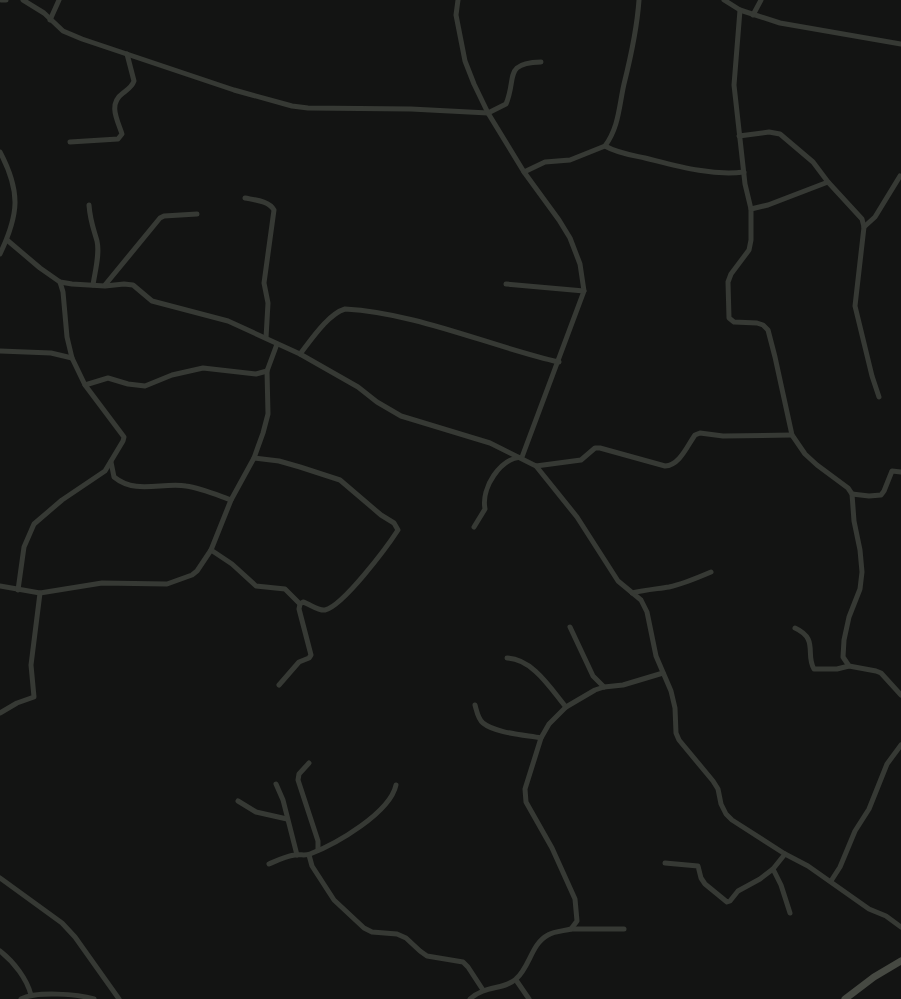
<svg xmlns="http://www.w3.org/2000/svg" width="901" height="999" viewBox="0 0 901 999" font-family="Manrope,sans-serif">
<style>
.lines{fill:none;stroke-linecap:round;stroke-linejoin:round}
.street{stroke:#363934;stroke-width:5}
.secondary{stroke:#464942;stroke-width:7}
</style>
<rect width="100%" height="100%" fill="#131413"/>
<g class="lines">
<g class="street">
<path d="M 1,0 L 6,0"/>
<path d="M 23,0 L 44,13 L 63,31 L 82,39 L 234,90 L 292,106 L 308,108 L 411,109 L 488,113 L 506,104 C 517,78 503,63 541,62"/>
<path d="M 458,0 L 456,15 L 465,61 L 474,84 L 488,113 L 524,172 L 559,220 L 570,238 L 580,264 L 584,291 L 522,457 C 500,458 481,488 485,509 L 474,527"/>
<path d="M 724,0 L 740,10 L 780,23 L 901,44"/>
<path d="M 740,10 L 734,85 L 745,184 L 751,209 L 751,240 L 749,250 L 731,274 L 728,282 L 729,318 L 734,322 L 757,323 L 763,325 L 768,330 L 775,357 L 792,435 L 805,454 L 817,465 L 848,488 L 852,494 L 854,521 L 860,550 L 862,572 L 860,589 L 849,617 L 844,640 L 843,657 L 849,666 L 876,671 L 881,673 L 901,695"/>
<path d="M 753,15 L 761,0"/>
<path d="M 50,20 L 59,0"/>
<path d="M 739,136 L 769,132 L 780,134 L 813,162 L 828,182 L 862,219 L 864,227 L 855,306 L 872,376 L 879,397"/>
<path d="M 70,142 L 118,139 L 122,134 C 117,119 108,104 123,93 C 128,89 132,87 134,81 L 127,54"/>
<path d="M 605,146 C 619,127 619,106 624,84 C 631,56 637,29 639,0"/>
<path d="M 0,152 C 21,192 19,214 0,254"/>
<path d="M 524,172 L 545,162 L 570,160 L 605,146 C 617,153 631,155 645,158 C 677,166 711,176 744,172"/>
<path d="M 245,198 C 255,200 269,201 274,210 L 264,283 L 268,303 L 266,338"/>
<path d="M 89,205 C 90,220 93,227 97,241 C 100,254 95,271 93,285"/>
<path d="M 751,209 L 768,205 L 828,182"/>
<path d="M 864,227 L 875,217 L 900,176"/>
<path d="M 7,240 L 40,268 L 60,282 L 72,284 L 105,286 L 124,284 L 133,285 L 152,301 L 228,321 L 300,354 L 358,387 L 377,402 L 401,416 L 490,443 L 536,466 L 577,517 L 618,581 L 641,600 L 647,612 L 656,656 L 671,691 L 675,708 L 676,733 L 679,740 L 713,781 L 718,789 L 721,804 L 726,814 L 732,820 L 785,854 L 808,866 L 869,909 L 886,916 L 901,927"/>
<path d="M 506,284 L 584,291"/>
<path d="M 105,285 L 160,218 L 164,216 L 197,214"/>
<path d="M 0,351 L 51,353 L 72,358"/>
<path d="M 300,354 C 311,340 328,314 345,309 C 417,313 489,346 559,362"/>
<path d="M 85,385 L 108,378 L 128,384 L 145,386 L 172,375 L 203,368 L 256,374 L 267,371"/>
<path d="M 254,458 L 279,461 L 300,467 L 340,480 L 381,515 L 394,523 L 398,530 C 387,547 343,606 325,610 C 318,611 310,604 303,602 L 300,604 L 299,609 L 311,655 L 309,658 L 299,662 L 279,685"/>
<path d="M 111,462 L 114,477 C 136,495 162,482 186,486 C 201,488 217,495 231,500"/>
<path d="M 536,466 L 581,460 L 595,448 L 600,448 L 665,466 C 680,465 687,446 695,435 L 700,433 L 723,436 L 792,435"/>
<path d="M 852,494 L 869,496 L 881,495 L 884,491 L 892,471 L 901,472"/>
<path d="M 211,550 L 232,564 L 256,586 L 285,589 L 300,604"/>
<path d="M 0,586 L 40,593 L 102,583 L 167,584 L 192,575 L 197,571 L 211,550 L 231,500 L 254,458 L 263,433 L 268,414 L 267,371 L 277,344"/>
<path d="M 18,590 L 24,547 L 34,524 L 62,500 L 105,471 L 123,441 L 124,437 L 85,385 L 72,358 L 67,337 L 63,292 L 60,282"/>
<path d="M 632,593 C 644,590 656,589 669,587 C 683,584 697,578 711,572"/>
<path d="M 570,627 L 593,676 L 604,687"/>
<path d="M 795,628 C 819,639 805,654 814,669 L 837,669 L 849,666"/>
<path d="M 507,658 C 533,659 551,689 566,707"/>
<path d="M 475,705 C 477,712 478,719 483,723 C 495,733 525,735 541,738"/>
<path d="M 0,713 L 17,703 L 34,697 L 31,665 L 40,593"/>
<path d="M 309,763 L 299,774 L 298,780 L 318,841 L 318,850"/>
<path d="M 276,784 L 283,800 L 297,855"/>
<path d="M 238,801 L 256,812 L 287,819"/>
<path d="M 309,855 L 312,866 L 334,900 L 364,928 L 372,932 L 397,934 L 406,938 L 420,951 L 427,956 L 463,962 L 468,967 L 483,990"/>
<path d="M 665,863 L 698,866 L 701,878 L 705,884 L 727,902 L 730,901 L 738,891 L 760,879 L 773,869 L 785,854"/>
<path d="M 269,864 C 278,860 286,856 295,855 C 300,854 305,856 310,854 C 336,844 390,813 396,785"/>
<path d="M 773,869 L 781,885 L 790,913"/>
<path d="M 0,878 L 62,923 L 75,937 L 119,999"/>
<path d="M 831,881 L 840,867 L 855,831 L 869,809 L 887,764 L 901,745"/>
<path d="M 571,929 L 624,929"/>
<path d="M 0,951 C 14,962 27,979 31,995"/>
<path d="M 516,980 L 529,999"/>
<path d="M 21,999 C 36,991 78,994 94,999"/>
<path d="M 470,999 C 485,985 504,990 516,979 C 530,967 531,944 548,935 C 555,931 564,931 571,929 L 577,921 L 575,899 L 552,848 L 526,802 L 525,789 L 541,738 L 549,724 L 566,707 L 595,690 L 604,687 L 623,685 L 663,673"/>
</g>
<path class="secondary" d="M 845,999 L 874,977 L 901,961"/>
</g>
</svg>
